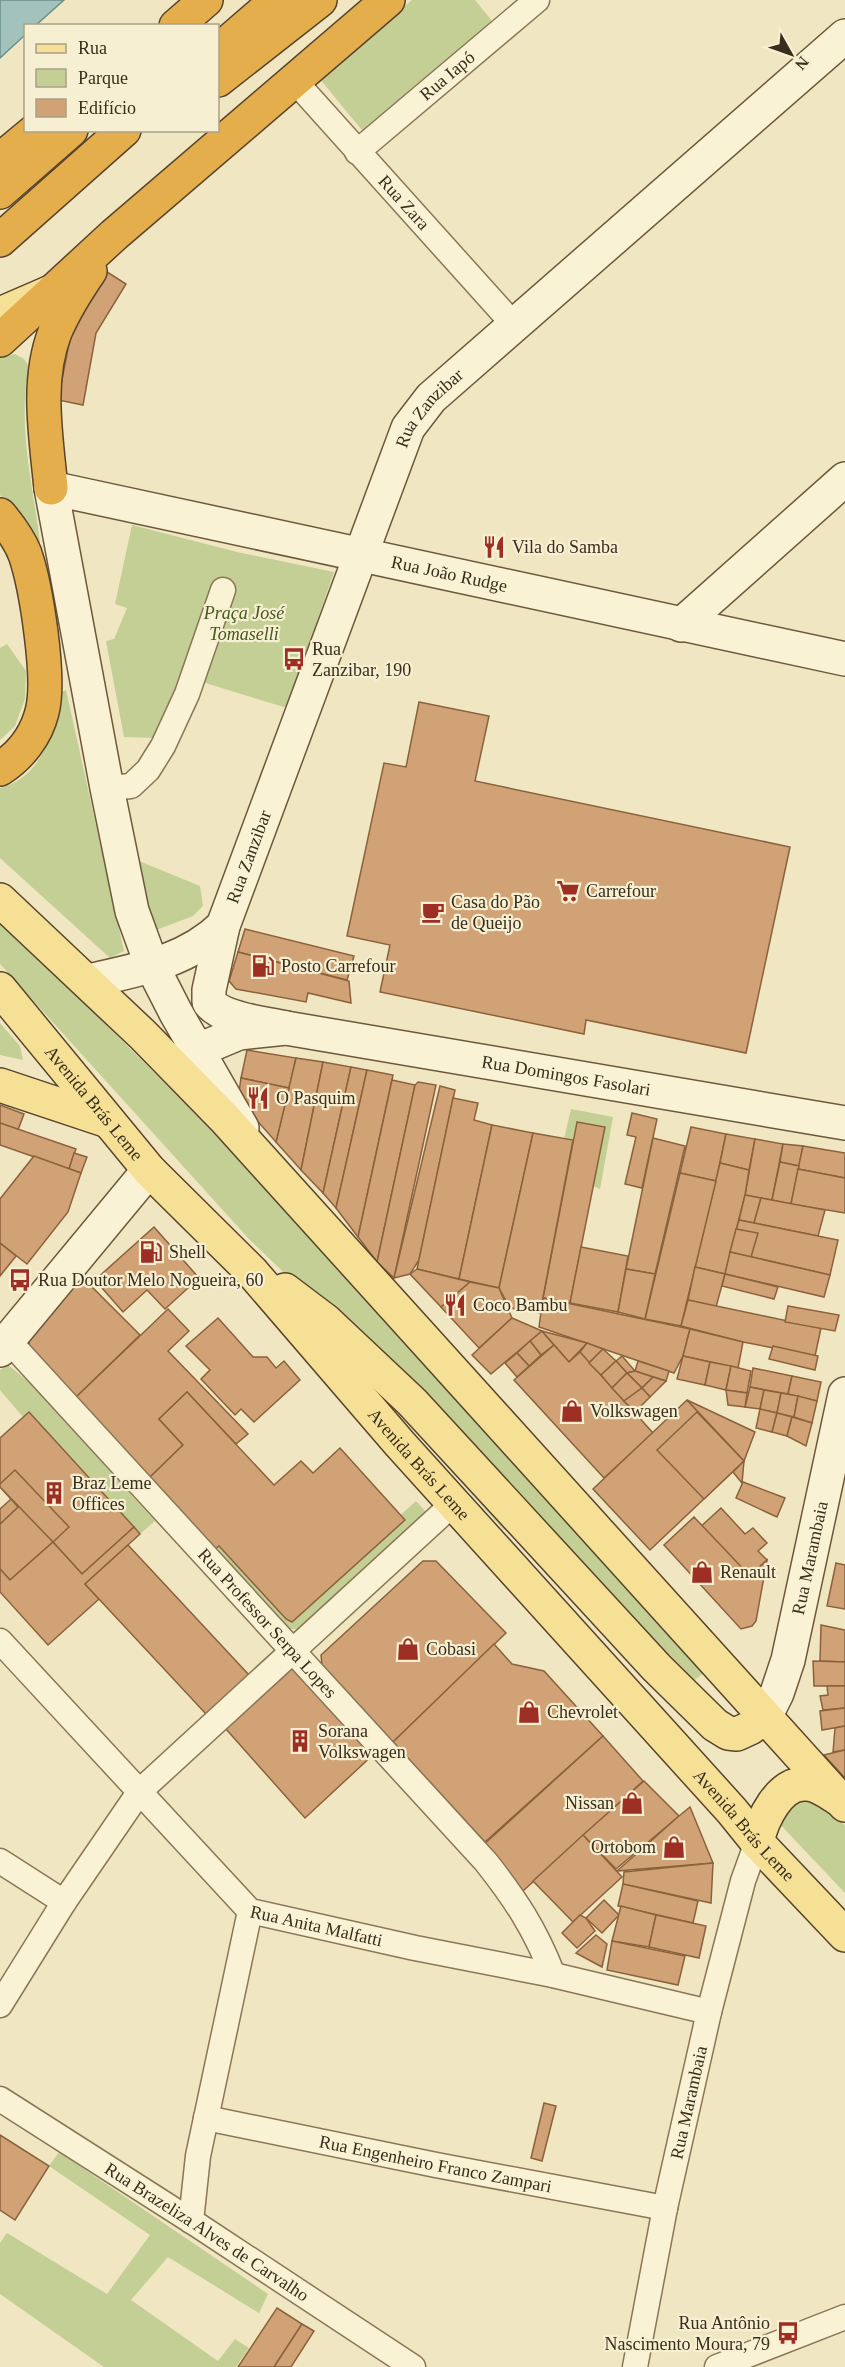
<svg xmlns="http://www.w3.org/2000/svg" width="845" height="2367" viewBox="0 0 845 2367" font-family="Georgia,serif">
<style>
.green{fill:#c3cf94}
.water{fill:#a4c2bc;stroke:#6a908a;stroke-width:1.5}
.building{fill:#d0a275;stroke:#8b623c;stroke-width:1.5}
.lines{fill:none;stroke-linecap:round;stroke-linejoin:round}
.street-casing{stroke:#8a7757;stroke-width:27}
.secondary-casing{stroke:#6c583b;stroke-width:36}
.primary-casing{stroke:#58442c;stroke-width:36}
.highway-casing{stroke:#58442c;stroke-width:36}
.street{stroke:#faf2d4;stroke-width:24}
.secondary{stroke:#faf2d4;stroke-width:33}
.primary{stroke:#f5e096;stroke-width:33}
.highway{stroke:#e4ae4d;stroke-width:33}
.labels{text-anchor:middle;stroke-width:4.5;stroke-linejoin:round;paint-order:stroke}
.street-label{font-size:18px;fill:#392d1c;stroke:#f7efd1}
.poi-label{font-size:18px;fill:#392d1c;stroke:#f7efd1;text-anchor:start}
.park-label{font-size:18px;font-style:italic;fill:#455722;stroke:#f7efd1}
</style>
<rect width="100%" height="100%" fill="#f0e6c1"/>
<g class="green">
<path d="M 412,0 L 475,0 L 496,26 L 366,135 L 319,78 Z"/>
<path d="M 15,354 L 24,359 L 29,367 C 17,426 33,485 40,543 L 34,542 L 27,522 L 0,495 L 0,358 Z"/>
<path d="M 132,525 L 237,552 L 334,572 L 287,708 L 202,682 L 156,738 L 124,737 L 106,641 L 114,639 L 127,608 L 115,604 Z"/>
<path d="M 7,644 L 26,671 L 25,699 L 15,726 L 0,740 L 0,648 Z"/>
<path d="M 66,690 L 124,951 L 110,958 L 0,858 L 0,788 C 43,777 55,730 61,692 Z"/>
<path d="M 139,861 L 200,886 L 203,906 L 193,916 L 156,930 L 134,880 Z"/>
<path d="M 0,919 L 249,1167 L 706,1671 L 691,1683 L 516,1522 L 504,1530 L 425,1442 L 401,1398 L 404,1388 L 249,1239 L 0,964 Z"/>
<path d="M 0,1023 L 20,1046 L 23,1060 L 0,1055 Z"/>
<path d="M 571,1109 L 613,1117 L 600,1189 L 593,1186 L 605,1127 L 577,1122 L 573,1140 L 564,1139 Z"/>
<path d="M 8,1365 L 28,1381 L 155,1521 L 140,1534 L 29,1413 L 23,1417 L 0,1390 L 0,1370 Z"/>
<path d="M 416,1501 L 427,1513 L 300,1629 L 286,1629 L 214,1550 L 219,1546 L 286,1619 Z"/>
<path d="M 797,1769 L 845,1826 L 845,1893 L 757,1800 Z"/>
<path d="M 59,2152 L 268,2294 L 259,2313 L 168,2257 L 131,2300 L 218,2361 L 235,2339 L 249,2348 L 236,2367 L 104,2367 L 0,2294 L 0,2243 L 7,2233 L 107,2294 L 150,2235 L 49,2166 Z"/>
</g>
<path class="water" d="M 0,0 L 64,0 L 36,25 L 26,26 L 25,35 L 0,58 Z"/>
<g class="building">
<path d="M 104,270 L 126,284 L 96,333 L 83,405 L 58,400 L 74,318 Z"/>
<path d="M 419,702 L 489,716 L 475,781 L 790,847 L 746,1053 L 586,1020 L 584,1034 L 380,992 L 390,945 L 347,936 L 384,763 L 406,767 Z"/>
<path d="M 245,929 L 354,956 L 347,980 L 238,952 Z"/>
<path d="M 238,952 L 349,981 L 351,1003 L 308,993 L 306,1002 L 236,989 L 229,981 Z"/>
<path d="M 247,1050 L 296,1058 L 289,1088 L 241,1078 Z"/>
<path d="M 296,1058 L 323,1062 L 301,1170 L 276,1142 Z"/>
<path d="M 323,1062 L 351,1067 L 323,1193 L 301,1170 Z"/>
<path d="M 351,1067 L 367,1070 L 336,1208 L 323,1193 Z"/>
<path d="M 367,1070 L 393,1075 L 358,1237 L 336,1208 Z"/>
<path d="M 241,1078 L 289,1088 L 276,1142 L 238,1099 Z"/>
<path d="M 392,1080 L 415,1085 L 377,1262 L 358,1237 Z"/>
<path d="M 418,1082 L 436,1085 L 394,1278 L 377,1262 L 415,1085 Z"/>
<path d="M 440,1086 L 455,1090 L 419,1260 L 410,1274 L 394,1278 Z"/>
<path d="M 453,1098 L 478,1103 L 474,1120 L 492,1125 L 459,1279 L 417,1269 Z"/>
<path d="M 0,1105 L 24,1114 L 18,1130 L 0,1123 Z"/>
<path d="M 632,1113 L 657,1119 L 642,1188 L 625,1184 L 636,1137 L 627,1135 Z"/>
<path d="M 577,1122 L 605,1127 L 570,1303 L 543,1298 Z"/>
<path d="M 0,1123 L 76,1149 L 69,1169 L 0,1145 Z"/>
<path d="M 492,1125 L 533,1133 L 499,1288 L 459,1279 Z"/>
<path d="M 691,1127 L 726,1134 L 716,1181 L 680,1173 Z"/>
<path d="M 533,1133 L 573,1140 L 540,1313 L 510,1308 L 499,1288 Z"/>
<path d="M 726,1134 L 755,1139 L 749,1170 L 720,1163 Z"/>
<path d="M 653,1138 L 685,1146 L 655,1274 L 626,1269 Z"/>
<path d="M 755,1139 L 783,1144 L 772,1200 L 745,1195 Z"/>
<path d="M 783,1144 L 803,1146 L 799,1166 L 780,1162 Z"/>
<path d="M 803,1146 L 845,1153 L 845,1178 L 798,1169 Z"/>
<path d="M 74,1153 L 87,1157 L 81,1173 L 69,1169 Z"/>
<path d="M 34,1156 L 81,1173 L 68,1212 L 27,1264 L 0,1243 L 0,1199 Z"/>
<path d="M 780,1162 L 799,1166 L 791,1204 L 772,1200 Z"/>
<path d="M 720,1163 L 749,1170 L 745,1195 L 725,1274 L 695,1267 Z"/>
<path d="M 798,1169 L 845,1178 L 845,1213 L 791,1204 Z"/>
<path d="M 680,1173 L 716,1181 L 681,1326 L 645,1319 Z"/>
<path d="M 745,1195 L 761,1198 L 754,1223 L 739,1220 Z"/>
<path d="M 761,1198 L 825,1210 L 818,1236 L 754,1223 Z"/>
<path d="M 739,1220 L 838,1240 L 830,1275 L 730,1252 Z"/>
<path d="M 154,1227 L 199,1278 L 165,1309 L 147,1290 L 123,1312 L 95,1280 Z"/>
<path d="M 736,1229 L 758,1233 L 751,1257 L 730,1252 Z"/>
<path d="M 0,1243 L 16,1256 L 0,1276 Z"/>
<path d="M 581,1247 L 628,1256 L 618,1312 L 570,1303 Z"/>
<path d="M 730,1252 L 830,1275 L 824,1297 L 725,1274 Z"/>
<path d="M 695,1267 L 725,1274 L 716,1307 L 688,1300 Z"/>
<path d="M 417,1269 L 470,1282 L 441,1307 L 410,1274 Z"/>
<path d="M 626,1269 L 655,1274 L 645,1319 L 618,1312 Z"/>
<path d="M 78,1273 L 140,1335 L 73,1400 L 30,1351 L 28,1330 Z"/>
<path d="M 725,1274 L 778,1287 L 774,1299 L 722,1286 Z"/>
<path d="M 470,1282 L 499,1288 L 512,1318 L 479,1348 L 441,1307 Z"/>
<path d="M 543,1298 L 690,1329 L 683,1356 L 674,1373 L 539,1327 Z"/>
<path d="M 688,1300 L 821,1328 L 815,1356 L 743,1342 L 681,1326 Z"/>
<path d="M 788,1306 L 839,1315 L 835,1331 L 785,1322 Z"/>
<path d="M 168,1309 L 189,1331 L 168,1351 L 248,1434 L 236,1444 L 187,1392 L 159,1419 L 183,1445 L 148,1479 L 73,1400 Z"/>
<path d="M 218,1318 L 253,1357 L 267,1357 L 276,1368 L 284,1361 L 300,1380 L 254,1422 L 241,1409 L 235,1415 L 201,1379 L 210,1370 L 186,1346 Z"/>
<path d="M 512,1318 L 542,1331 L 491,1374 L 472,1355 Z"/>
<path d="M 690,1329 L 743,1342 L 738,1368 L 683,1356 Z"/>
<path d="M 542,1331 L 554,1345 L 541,1355 L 530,1341 Z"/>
<path d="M 542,1331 L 587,1343 L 569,1362 Z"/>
<path d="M 530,1341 L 541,1355 L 529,1366 L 517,1353 Z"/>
<path d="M 587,1343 L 603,1349 L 589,1363 L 580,1352 Z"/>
<path d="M 554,1345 L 569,1362 L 580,1352 L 653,1433 L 604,1478 L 514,1380 Z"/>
<path d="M 773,1346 L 818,1356 L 815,1370 L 769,1359 Z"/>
<path d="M 603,1349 L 616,1361 L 601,1375 L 589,1363 Z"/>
<path d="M 517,1353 L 529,1366 L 517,1377 L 505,1363 Z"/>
<path d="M 622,1356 L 635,1371 L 627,1373 L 616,1361 Z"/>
<path d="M 683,1356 L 710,1362 L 705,1385 L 677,1379 Z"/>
<path d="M 616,1361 L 627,1373 L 612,1388 L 601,1375 Z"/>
<path d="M 638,1361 L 669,1371 L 666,1381 L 635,1371 Z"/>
<path d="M 710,1362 L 731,1366 L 726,1390 L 705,1385 Z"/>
<path d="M 731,1366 L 751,1371 L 747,1393 L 726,1390 Z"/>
<path d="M 753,1368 L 792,1376 L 788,1394 L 750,1387 Z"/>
<path d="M 635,1371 L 653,1377 L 642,1388 L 627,1373 Z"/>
<path d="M 627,1373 L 642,1388 L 624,1401 L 612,1388 Z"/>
<path d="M 792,1376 L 821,1382 L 817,1401 L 788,1394 Z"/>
<path d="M 653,1377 L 666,1381 L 650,1397 L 642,1388 Z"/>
<path d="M 750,1387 L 764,1390 L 760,1409 L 745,1407 Z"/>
<path d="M 642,1388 L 650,1397 L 635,1412 L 624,1401 Z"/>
<path d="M 726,1390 L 747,1393 L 745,1407 L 728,1405 Z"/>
<path d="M 764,1390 L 781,1393 L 777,1413 L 760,1409 Z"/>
<path d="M 187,1392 L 274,1485 L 301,1461 L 313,1473 L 340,1448 L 405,1520 L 292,1622 L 286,1619 L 219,1546 L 214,1550 L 148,1479 L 183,1445 L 159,1419 Z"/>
<path d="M 781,1393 L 798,1396 L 794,1417 L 777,1413 Z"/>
<path d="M 798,1396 L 817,1401 L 812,1423 L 794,1417 Z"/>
<path d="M 687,1400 L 744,1461 L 650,1550 L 593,1489 Z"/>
<path d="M 687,1400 L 755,1432 L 744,1461 Z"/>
<path d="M 760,1409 L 777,1413 L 772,1432 L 756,1428 Z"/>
<path d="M 29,1412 L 134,1527 L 82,1574 L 53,1542 L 10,1580 L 0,1569 L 0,1524 L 18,1507 L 0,1487 L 0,1438 Z"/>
<path d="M 697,1412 L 744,1461 L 704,1499 L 657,1450 Z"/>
<path d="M 777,1413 L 792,1417 L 787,1436 L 772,1432 Z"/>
<path d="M 792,1417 L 812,1423 L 806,1446 L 787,1436 Z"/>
<path d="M 744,1461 L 742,1483 L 733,1472 Z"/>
<path d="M 15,1470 L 69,1527 L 53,1542 L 0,1487 L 0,1484 Z"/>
<path d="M 743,1482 L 785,1498 L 777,1517 L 736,1498 Z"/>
<path d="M 11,1499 L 18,1507 L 0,1524 L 0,1509 Z"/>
<path d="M 721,1508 L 745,1534 L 753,1528 L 767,1543 L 758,1551 L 767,1560 L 733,1591 L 686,1540 Z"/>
<path d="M 694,1517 L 750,1576 L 767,1560 L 756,1621 L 752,1626 L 741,1629 L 664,1545 Z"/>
<path d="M 134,1527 L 140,1534 L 85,1584 L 99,1599 L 48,1645 L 0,1592 L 0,1569 L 10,1580 L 53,1542 L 82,1574 Z"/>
<path d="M 128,1545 L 249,1675 L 206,1714 L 85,1584 Z"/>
<path d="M 423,1561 L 436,1561 L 506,1633 L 393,1742 L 322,1665 L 321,1655 Z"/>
<path d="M 836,1563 L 845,1565 L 845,1609 L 827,1606 Z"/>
<path d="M 821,1625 L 845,1630 L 845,1662 L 820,1661 Z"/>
<path d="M 494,1644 L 512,1664 L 544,1671 L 603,1736 L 485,1842 L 393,1742 Z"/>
<path d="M 813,1661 L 845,1662 L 845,1686 L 814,1686 Z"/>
<path d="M 295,1666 L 376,1752 L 305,1818 L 226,1729 Z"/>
<path d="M 827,1686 L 845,1686 L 845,1708 L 823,1710 L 820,1696 L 828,1695 Z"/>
<path d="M 845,1708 L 845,1726 L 822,1730 L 820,1711 Z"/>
<path d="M 845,1726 L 845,1750 L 833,1752 L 835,1728 Z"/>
<path d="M 603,1736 L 643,1781 L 523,1891 L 481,1847 Z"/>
<path d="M 845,1750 L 845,1778 L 824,1755 Z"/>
<path d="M 644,1781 L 679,1816 L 616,1869 L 583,1835 Z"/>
<path d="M 690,1807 L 713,1863 L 617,1871 L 679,1816 Z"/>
<path d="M 583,1835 L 622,1877 L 573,1922 L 533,1881 Z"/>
<path d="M 713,1863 L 711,1903 L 623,1884 L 624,1872 Z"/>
<path d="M 623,1884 L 698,1901 L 693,1923 L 618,1906 Z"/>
<path d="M 604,1900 L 619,1915 L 602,1933 L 586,1918 Z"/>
<path d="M 621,1906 L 656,1915 L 649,1947 L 612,1941 Z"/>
<path d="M 580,1915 L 586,1918 L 595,1931 L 577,1948 L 562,1933 Z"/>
<path d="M 656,1915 L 706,1926 L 699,1958 L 649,1947 Z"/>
<path d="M 596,1935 L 607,1944 L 602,1967 L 576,1953 Z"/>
<path d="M 612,1941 L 685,1956 L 678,1985 L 607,1970 Z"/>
<path d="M 544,2103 L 556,2106 L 542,2161 L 531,2158 Z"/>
<path d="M 0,2135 L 49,2166 L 15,2220 L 0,2210 Z"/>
<path d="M 277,2308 L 302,2324 L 274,2367 L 238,2367 Z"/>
<path d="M 302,2324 L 314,2331 L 291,2367 L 274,2367 Z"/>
</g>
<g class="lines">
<g class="street-casing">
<g id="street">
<path id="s1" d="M 293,79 L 515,326"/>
<path id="s2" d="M 357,152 L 537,0"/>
<path d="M 107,788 L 131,786 L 148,770 L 163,746 L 187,694 L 223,590"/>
<path id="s3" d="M 8,1340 L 486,1862 C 516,1900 535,1929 553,1975"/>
<path id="s4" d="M 0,1641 L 250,1911 L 415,1948 L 553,1975 L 709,2012"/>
<path d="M 0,1861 L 64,1902"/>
<path d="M 0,2005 L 64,1902 L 140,1791 L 454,1503"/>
<path id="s5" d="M 0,2099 L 199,2226 L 413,2367"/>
<path id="s6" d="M 206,2118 L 436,2165 L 665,2208"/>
<path d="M 191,2221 L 198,2156 L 250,1911"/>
<path id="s7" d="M 635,2367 L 665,2208 L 709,2012 L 743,1881 L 757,1842"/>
<path d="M 717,2367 L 845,2317"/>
</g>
</g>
<g class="secondary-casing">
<g id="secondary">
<path d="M 681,625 L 845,479"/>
<path d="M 88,981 C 137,970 186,962 223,926"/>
<path id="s8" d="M 286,1028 C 265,1023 222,1020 209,1002 L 209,990 L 223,926 L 408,428 L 431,398 L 845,36"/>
<path id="s9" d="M 196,1051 L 239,1033 L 286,1028 L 845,1123"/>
<path id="s10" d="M 242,1128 L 176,1013 L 152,966 L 132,911 L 107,788 L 51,488 L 845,659"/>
<path d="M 0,1350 L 149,1170"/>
<path id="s11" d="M 765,1717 L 777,1693 L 788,1660 L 845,1394"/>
</g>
</g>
<g class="primary-casing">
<g id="primary">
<path d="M 0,314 L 51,292"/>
<path d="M 0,900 L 143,1035 L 225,1119 L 845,1805"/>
<path id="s12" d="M 0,989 L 149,1170 L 252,1272 L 400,1444 L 732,1811 L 757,1842 L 845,1935"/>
<path d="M 0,1085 L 108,1121"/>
<path d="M 285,1290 L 326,1321 L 412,1402 L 657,1668 L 715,1725 L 728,1733 L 737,1734 L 750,1728 L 765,1717"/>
<path d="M 757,1842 C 762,1820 779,1782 806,1784 C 817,1784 828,1792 837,1798"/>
</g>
</g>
<g class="highway-casing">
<g id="highway">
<path d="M 176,26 L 206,0"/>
<path d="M 218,51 L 277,0"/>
<path d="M 218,80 L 320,0"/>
<path d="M 0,160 L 36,130"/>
<path d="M 0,192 L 71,130"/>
<path d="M 0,240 L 124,130"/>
<path d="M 0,340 L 114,235 L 388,0"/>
<path d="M 51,488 C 46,437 36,381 55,332 C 64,311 77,290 90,271"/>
<path d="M 0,515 C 10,527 19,539 25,554 C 36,586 51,679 42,712 C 36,736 20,756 0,769"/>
</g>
</g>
<use href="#street" class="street"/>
<use href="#secondary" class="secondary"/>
<use href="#primary" class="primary"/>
<use href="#highway" class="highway"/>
</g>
<defs>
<g id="restaurant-bare" transform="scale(1.8)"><path d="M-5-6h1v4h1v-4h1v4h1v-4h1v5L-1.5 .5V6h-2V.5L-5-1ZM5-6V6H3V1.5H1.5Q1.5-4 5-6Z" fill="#9c2e24" stroke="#f7efd1" stroke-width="2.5" paint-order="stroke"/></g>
<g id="bus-bare" transform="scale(1.8)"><path d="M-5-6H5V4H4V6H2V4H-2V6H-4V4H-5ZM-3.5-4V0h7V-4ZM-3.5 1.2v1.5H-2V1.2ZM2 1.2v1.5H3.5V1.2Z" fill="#9c2e24" stroke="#f7efd1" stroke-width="2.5" paint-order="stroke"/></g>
<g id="supermarket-bare" transform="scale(1.8)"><path d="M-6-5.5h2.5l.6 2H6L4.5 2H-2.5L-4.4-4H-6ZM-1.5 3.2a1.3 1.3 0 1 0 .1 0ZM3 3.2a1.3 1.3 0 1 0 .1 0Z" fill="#9c2e24" stroke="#f7efd1" stroke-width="2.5" paint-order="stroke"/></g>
<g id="cafe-bare" transform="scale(1.8)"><path d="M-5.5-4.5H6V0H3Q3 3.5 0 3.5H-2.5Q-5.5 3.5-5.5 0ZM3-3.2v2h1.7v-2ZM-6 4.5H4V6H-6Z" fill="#9c2e24" stroke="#f7efd1" stroke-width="2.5" paint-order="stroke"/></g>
<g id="fuel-bare" transform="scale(1.8)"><path d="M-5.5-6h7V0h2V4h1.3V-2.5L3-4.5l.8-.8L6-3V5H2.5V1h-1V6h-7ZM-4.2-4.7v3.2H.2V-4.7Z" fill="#9c2e24" stroke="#f7efd1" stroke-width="2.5" paint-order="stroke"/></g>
<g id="shop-bare" transform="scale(1.8)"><path d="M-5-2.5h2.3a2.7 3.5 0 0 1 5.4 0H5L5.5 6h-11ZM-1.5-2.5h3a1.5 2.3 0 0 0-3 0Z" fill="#9c2e24" stroke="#f7efd1" stroke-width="2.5" paint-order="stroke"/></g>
<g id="building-bare" transform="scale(1.8)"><path d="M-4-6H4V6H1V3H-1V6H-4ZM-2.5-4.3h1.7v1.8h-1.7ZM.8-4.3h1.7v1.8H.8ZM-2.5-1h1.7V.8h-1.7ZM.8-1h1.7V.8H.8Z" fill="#9c2e24" stroke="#f7efd1" stroke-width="2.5" paint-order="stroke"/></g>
</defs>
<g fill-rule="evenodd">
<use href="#restaurant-bare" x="494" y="547"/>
<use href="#bus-bare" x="294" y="659"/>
<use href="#supermarket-bare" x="568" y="891"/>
<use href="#cafe-bare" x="433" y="912"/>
<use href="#fuel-bare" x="263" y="966"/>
<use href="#restaurant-bare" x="258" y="1098"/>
<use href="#fuel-bare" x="151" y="1252"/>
<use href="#bus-bare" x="20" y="1280"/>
<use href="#restaurant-bare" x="455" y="1305"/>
<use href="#shop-bare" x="572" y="1411"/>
<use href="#building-bare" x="54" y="1493"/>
<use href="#shop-bare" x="702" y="1572"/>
<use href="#shop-bare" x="408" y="1649"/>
<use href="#shop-bare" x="529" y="1712"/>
<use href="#building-bare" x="300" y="1741"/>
<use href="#shop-bare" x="632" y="1803"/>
<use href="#shop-bare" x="674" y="1847"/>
<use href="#bus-bare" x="788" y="2333"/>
</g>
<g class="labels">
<g class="street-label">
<text dy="6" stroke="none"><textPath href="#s2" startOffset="118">Rua Iapó</textPath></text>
<text dy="6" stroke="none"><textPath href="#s1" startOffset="166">Rua Zara</textPath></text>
<text dy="6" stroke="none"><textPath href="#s8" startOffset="720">Rua Zanzibar</textPath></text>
<text dy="6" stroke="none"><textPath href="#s10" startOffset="1082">Rua João Rudge</textPath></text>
<text dy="6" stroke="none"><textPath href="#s8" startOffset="234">Rua Zanzibar</textPath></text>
<text dy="6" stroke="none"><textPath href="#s9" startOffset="378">Rua Domingos Fasolari</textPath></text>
<text dy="6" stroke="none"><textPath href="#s12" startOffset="148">Avenida Brás Leme</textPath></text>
<text dy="6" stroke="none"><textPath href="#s12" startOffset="634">Avenida Brás Leme</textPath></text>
<text dy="6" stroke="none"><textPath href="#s11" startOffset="166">Rua Marambaia</textPath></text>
<text dy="6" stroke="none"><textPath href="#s3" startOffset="384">Rua Professor Serpa Lopes</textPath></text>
<text dy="6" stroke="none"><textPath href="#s12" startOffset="1120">Avenida Brás Leme</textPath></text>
<text dy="6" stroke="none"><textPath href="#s4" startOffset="436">Rua Anita Malfatti</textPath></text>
<text dy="6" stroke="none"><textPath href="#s7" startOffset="270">Rua Marambaia</textPath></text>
<text dy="6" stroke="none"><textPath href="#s6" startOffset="234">Rua Engenheiro Franco Zampari</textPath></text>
<text dy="6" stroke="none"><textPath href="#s5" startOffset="246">Rua Brazeliza Alves de Carvalho</textPath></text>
</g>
<g class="poi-label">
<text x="512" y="553">Vila do Samba</text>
<text x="312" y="655">Rua<tspan x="312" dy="21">Zanzibar, 190</tspan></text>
<text x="586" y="897">Carrefour</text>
<text x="451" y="908">Casa do Pão<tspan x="451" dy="21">de Queijo</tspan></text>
<text x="281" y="972">Posto Carrefour</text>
<text x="276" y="1104">O Pasquim</text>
<text x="169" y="1258">Shell</text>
<text x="38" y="1286">Rua Doutor Melo Nogueira, 60</text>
<text x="473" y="1311">Coco Bambu</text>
<text x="590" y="1417">Volkswagen</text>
<text x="72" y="1489">Braz Leme<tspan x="72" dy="21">Offices</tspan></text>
<text x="720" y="1578">Renault</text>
<text x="426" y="1655">Cobasi</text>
<text x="547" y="1718">Chevrolet</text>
<text x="318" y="1737">Sorana<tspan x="318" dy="21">Volkswagen</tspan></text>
<text x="614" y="1809" text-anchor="end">Nissan</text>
<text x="656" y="1853" text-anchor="end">Ortobom</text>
<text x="770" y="2329" text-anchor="end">Rua Antônio<tspan x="770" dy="21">Nascimento Moura, 79</tspan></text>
</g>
<g class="park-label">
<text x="244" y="619">Praça José<tspan x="244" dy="21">Tomaselli</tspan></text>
</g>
</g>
<rect x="24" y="24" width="195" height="108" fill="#f7efd1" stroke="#aba189" stroke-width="1.5"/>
<rect x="36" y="44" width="30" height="9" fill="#f5e096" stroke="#aba189" stroke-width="1.5"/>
<text x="78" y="54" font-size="18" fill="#392d1c">Rua</text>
<rect x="36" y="69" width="30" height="18" fill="#c3cf94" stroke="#aba189" stroke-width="1.5"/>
<text x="78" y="84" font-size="18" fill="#392d1c">Parque</text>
<rect x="36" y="99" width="30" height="18" fill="#d0a275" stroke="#aba189" stroke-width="1.5"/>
<text x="78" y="114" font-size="18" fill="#392d1c">Edifício</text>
<g transform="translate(791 54) rotate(130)" stroke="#f7efd1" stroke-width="4.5" paint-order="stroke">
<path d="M0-4.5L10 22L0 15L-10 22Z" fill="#392d1c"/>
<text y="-9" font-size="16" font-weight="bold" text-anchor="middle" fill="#392d1c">N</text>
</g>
</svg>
